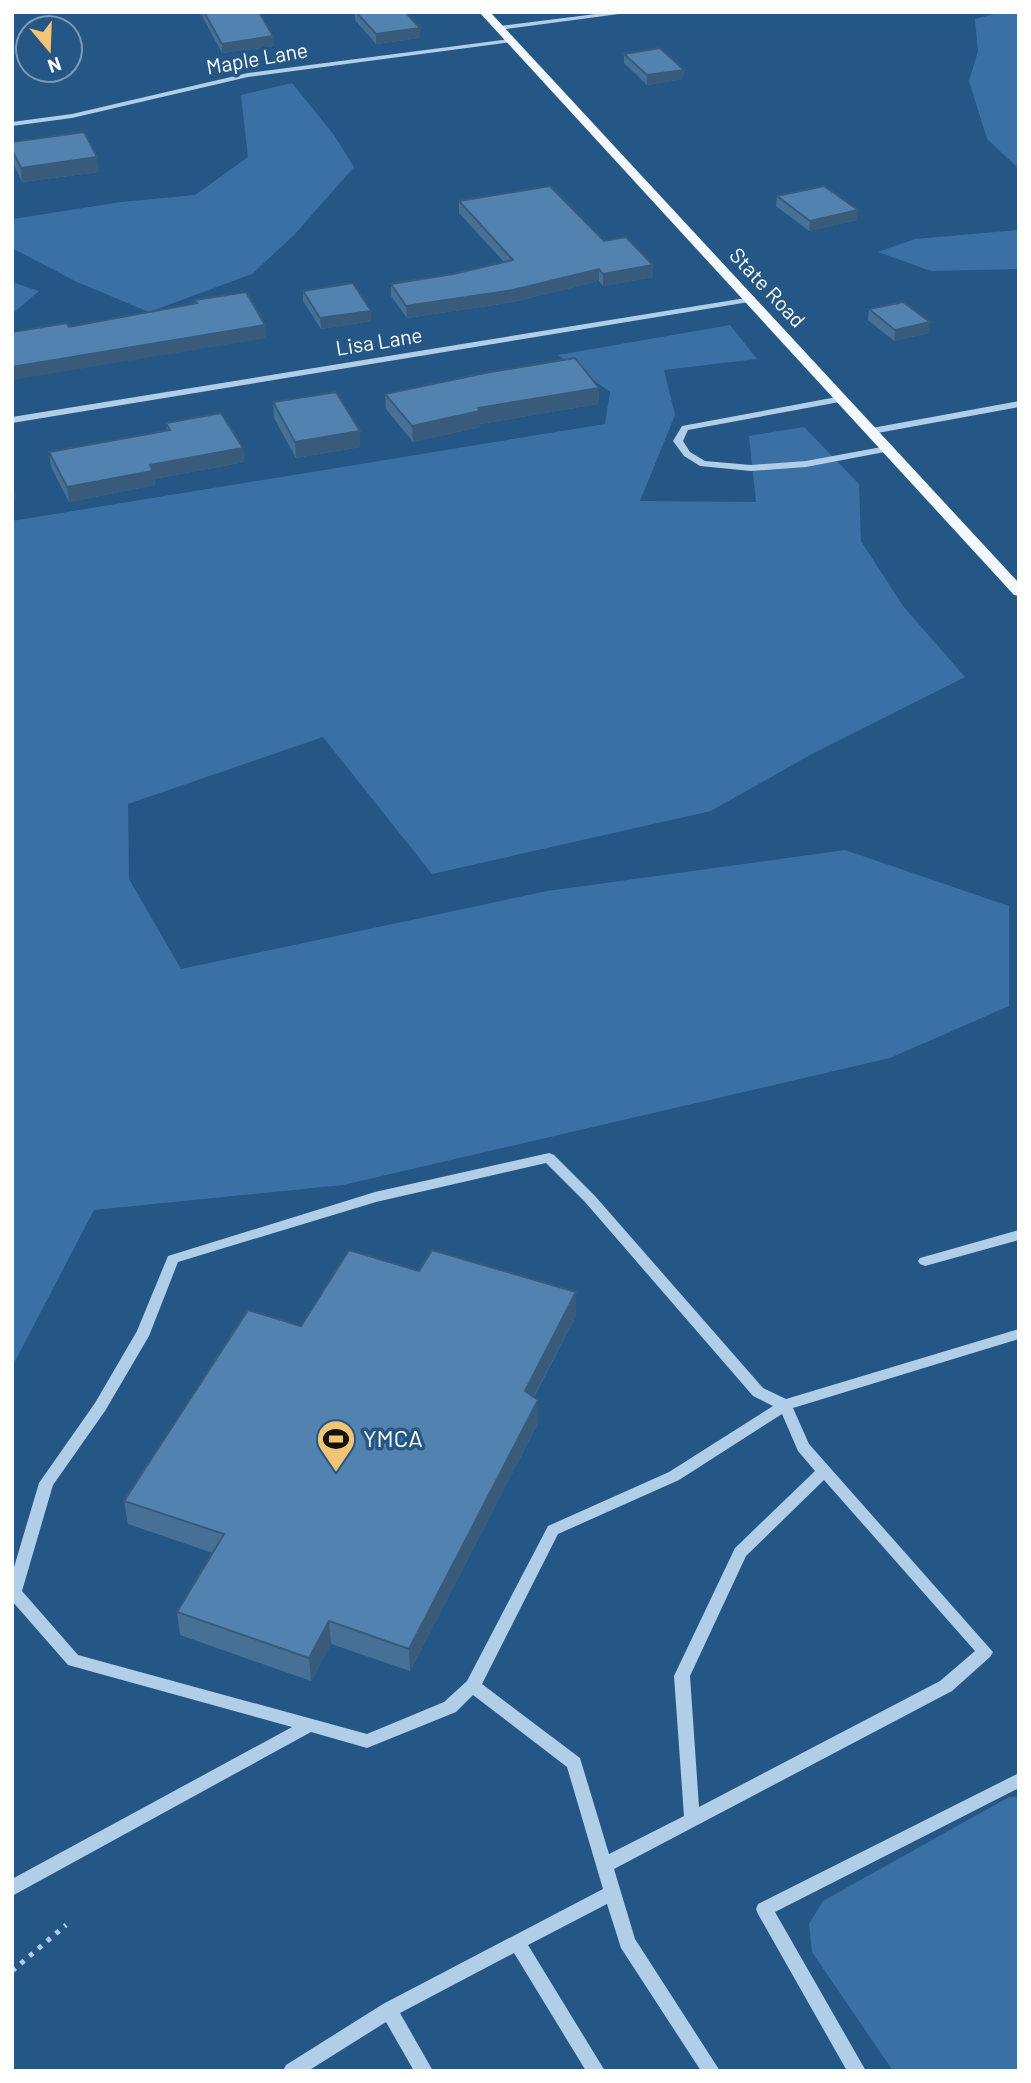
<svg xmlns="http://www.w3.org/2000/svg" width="1031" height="2083" viewBox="0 0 1031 2083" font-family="Barlow,sans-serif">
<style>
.green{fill:#3a70a3}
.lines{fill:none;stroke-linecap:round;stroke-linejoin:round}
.path{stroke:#b0cee8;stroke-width:5;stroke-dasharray:4.5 7;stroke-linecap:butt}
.minor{fill:#b0cee8;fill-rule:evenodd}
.major{fill:#f3f8fe;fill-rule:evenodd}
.wall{fill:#477097}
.shaded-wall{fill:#395b7b}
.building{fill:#5282b0;stroke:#395b7b;stroke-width:2}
.labels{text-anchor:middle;stroke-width:7;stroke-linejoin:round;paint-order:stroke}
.far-street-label{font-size:21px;fill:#fff;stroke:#255786}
.poi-label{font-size:24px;fill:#fff;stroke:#255786;text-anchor:start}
</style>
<rect width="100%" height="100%" fill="#255786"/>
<g class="green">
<path d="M 1003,12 L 1019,12 L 1019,169 L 987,139 L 969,81 L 978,51 L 975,19 Z"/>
<path d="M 292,83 L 334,135 L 354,167 L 295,234 L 252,274 L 149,312 L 77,282 L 12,248 L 13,219 L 121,202 L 195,195 L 248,157 L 241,95 Z"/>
<path d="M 1019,230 L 1019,269 L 931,271 L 878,252 L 915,239 Z"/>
<path d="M 12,282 L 39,291 L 12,314 Z"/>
<path d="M 730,325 L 757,359 L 664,370 L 675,415 L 640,501 L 756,502 L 749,436 L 804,427 L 859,484 L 861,541 L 903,606 L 965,677 L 810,755 L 711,811 L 432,874 L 323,737 L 128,804 L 129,879 L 181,969 L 547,891 L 845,850 L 1009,906 L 1009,1006 L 890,1058 L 343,1185 L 94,1210 L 12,1367 L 12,521 L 605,424 L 610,392 L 558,355 Z"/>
<path d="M 1009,1797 L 1019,1797 L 1019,2071 L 893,2071 L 812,1952 L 809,1924 L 823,1901 Z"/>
</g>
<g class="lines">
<path class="path" d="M 12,1971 L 66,1925"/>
<g class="minor">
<path d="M 612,12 L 634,12 L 499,30 L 496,28 L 499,26 Z"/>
<path d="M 510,39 L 513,41 L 512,42 L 248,77 L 72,118 L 12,126 L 12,122 L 72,114 L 248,73 Z"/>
<path d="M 752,297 L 755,297 L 755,301 L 12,423 L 12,417 Z"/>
<path d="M 842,396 L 845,397 L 845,401 L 688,430 L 683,441 L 690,452 L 705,461 L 751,465 L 806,461 L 887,446 L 890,447 L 890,451 L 806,467 L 751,471 L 700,466 L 684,456 L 673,441 L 682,426 Z"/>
<path d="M 1019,401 L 1019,407 L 872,434 L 867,431 L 872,428 Z"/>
<path d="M 549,1153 L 554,1155 L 595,1196 L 763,1388 L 786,1399 L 1019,1329 L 1019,1339 L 793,1408 L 809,1444 L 993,1652 L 990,1657 L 952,1691 L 614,1869 L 635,1939 L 720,2071 L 701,2071 L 621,1948 L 607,1904 L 528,1945 L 605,2071 L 586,2071 L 514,1953 L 400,2013 L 433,2071 L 414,2071 L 386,2022 L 308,2071 L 283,2071 L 286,2065 L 383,2004 L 603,1889 L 567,1767 L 473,1695 L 456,1712 L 367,1748 L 311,1732 L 12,1896 L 12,1879 L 292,1727 L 68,1665 L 12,1601 L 12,1574 L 39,1483 L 95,1403 L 137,1331 L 168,1256 L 375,1192 ZM 546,1163 L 585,1202 L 753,1396 L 773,1406 L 669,1472 L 548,1526 L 467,1681 L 444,1702 L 367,1734 L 78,1655 L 22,1591 L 53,1485 L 105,1411 L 149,1336 L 178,1262 L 376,1202 ZM 782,1414 L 798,1451 L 815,1471 L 735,1548 L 674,1676 L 684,1816 L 609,1854 L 580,1758 L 482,1684 L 558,1534 L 679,1480 ZM 824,1480 L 975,1651 L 940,1681 L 699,1807 L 690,1676 L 746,1556 Z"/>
<path d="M 1019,1230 L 1019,1240 L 925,1266 L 920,1264 L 918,1261 L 920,1258 Z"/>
<path d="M 1019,1773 L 1019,1788 L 775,1912 L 866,2071 L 847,2071 L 758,1914 L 756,1909 L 758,1904 Z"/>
</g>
<path class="major" d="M 479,12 L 490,12 L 1019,583 L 1019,596 L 1014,595 Z"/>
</g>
<g class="wall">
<path d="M 200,12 L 259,12 L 274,46 L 222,53 Z"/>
<path d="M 355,12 L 405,12 L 420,28 L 420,38 L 376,44 L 355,20 Z"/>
<path d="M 624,54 L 683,79 L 647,85 L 624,63 Z"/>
<path d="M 12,142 L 99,172 L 22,182 L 12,161 Z"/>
<path d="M 777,196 L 857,220 L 809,231 L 776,206 Z"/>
<path d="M 459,201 L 604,241 L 653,265 L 653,277 L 603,286 L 599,281 L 513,302 L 407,318 L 391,296 L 391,284 L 453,274 L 504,262 L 459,213 Z"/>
<path d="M 303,291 L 371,311 L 371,321 L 321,329 L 303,301 Z"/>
<path d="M 869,309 L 929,333 L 894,341 L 868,320 Z"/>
<path d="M 599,388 L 598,404 L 480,424 L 480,427 L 413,442 L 386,409 L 385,394 Z"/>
<path d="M 273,402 L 360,431 L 360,447 L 296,458 L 274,418 Z"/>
<path d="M 166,423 L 243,448 L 244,462 L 154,479 L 155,485 L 69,502 L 51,467 L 49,452 L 167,431 Z"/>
<path d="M 419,1271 L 576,1316 L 534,1397 L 538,1400 L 538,1423 L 410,1671 L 331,1644 L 311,1681 L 180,1635 L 177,1612 L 213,1553 L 128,1524 L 124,1501 L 301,1326 Z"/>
</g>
<g class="shaded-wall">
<path d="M 420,28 L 420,38 L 376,44 L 376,34 Z"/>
<path d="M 273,36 L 274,46 L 222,53 L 222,44 Z"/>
<path d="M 684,70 L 683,79 L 647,85 L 647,75 Z"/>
<path d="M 97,157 L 99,172 L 22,182 L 21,168 Z"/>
<path d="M 858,210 L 857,220 L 809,231 L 810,221 Z"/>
<path d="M 653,265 L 653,277 L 603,286 L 603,274 Z"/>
<path d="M 599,269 L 599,281 L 513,302 L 407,318 L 406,306 Z"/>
<path d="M 371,311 L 371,321 L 321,329 L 320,318 Z"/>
<path d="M 930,322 L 929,333 L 894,341 L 895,330 Z"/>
<path d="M 265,325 L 266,338 L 12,380 L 12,367 Z"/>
<path d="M 599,388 L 598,404 L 480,424 L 480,427 L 413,442 L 412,426 L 478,408 Z"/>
<path d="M 360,431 L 360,447 L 296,458 L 295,442 Z"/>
<path d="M 243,448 L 244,462 L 154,479 L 155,485 L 69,502 L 67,487 L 150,465 Z"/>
<path d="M 14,487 L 16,499 L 12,499 L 12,488 Z"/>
<path d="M 576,1292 L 576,1316 L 524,1414 L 525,1391 Z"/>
<path d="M 538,1400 L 538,1423 L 410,1671 L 409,1649 Z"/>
<path d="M 329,1621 L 331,1644 L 311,1681 L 309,1658 Z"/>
</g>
<g class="building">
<path d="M 204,12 L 259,12 L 273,36 L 222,44 Z"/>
<path d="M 356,12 L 405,12 L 420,28 L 376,34 Z"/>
<path d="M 660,48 L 684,70 L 647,75 L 624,54 Z"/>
<path d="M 84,132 L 97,157 L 21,168 L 12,150 L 12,142 Z"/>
<path d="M 550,186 L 604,241 L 626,237 L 653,265 L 603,274 L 599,269 L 513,290 L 406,306 L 391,284 L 453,274 L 513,260 L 459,201 Z"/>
<path d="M 824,186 L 858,210 L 810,221 L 777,196 Z"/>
<path d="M 353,283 L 371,311 L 320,318 L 303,291 Z"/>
<path d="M 246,292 L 265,325 L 12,367 L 12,332 L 67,323 L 69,327 L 197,303 L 195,300 Z"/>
<path d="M 903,302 L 930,322 L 895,330 L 869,309 Z"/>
<path d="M 575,358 L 599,388 L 478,408 L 480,411 L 412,426 L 385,394 L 485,373 Z"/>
<path d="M 336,392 L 360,431 L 295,442 L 273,402 Z"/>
<path d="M 221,413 L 243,448 L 150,465 L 153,471 L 67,487 L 49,452 L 170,430 L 166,423 Z"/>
<path d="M 349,1250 L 419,1271 L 432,1250 L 576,1292 L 525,1391 L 538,1400 L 409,1649 L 329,1621 L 309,1658 L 177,1612 L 224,1534 L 124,1501 L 248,1310 L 301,1326 Z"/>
</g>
<defs>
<g id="stadium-pin" transform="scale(2.0125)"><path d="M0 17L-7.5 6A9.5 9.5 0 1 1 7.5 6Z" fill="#f2c475" stroke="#255786"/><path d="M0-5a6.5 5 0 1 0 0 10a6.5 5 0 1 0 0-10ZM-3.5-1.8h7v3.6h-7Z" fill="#111"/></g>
</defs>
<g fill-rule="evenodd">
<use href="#stadium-pin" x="336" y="1439"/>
</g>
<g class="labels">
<g class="far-street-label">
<text transform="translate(257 59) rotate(-10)" y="7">Maple Lane</text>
<text transform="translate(767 288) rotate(47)" y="7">State Road</text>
<text transform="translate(379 342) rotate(-9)" y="7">Lisa Lane</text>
</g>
<g class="poi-label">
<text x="363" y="1447">YMCA</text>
</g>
</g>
<rect width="1031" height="2083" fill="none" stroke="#ffffff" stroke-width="28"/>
<g transform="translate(49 49) rotate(161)"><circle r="33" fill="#255786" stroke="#7c9ab6" stroke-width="2"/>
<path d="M0-5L12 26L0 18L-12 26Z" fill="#f2c475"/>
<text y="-10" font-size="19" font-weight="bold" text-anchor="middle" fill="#ffffff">N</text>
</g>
</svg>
